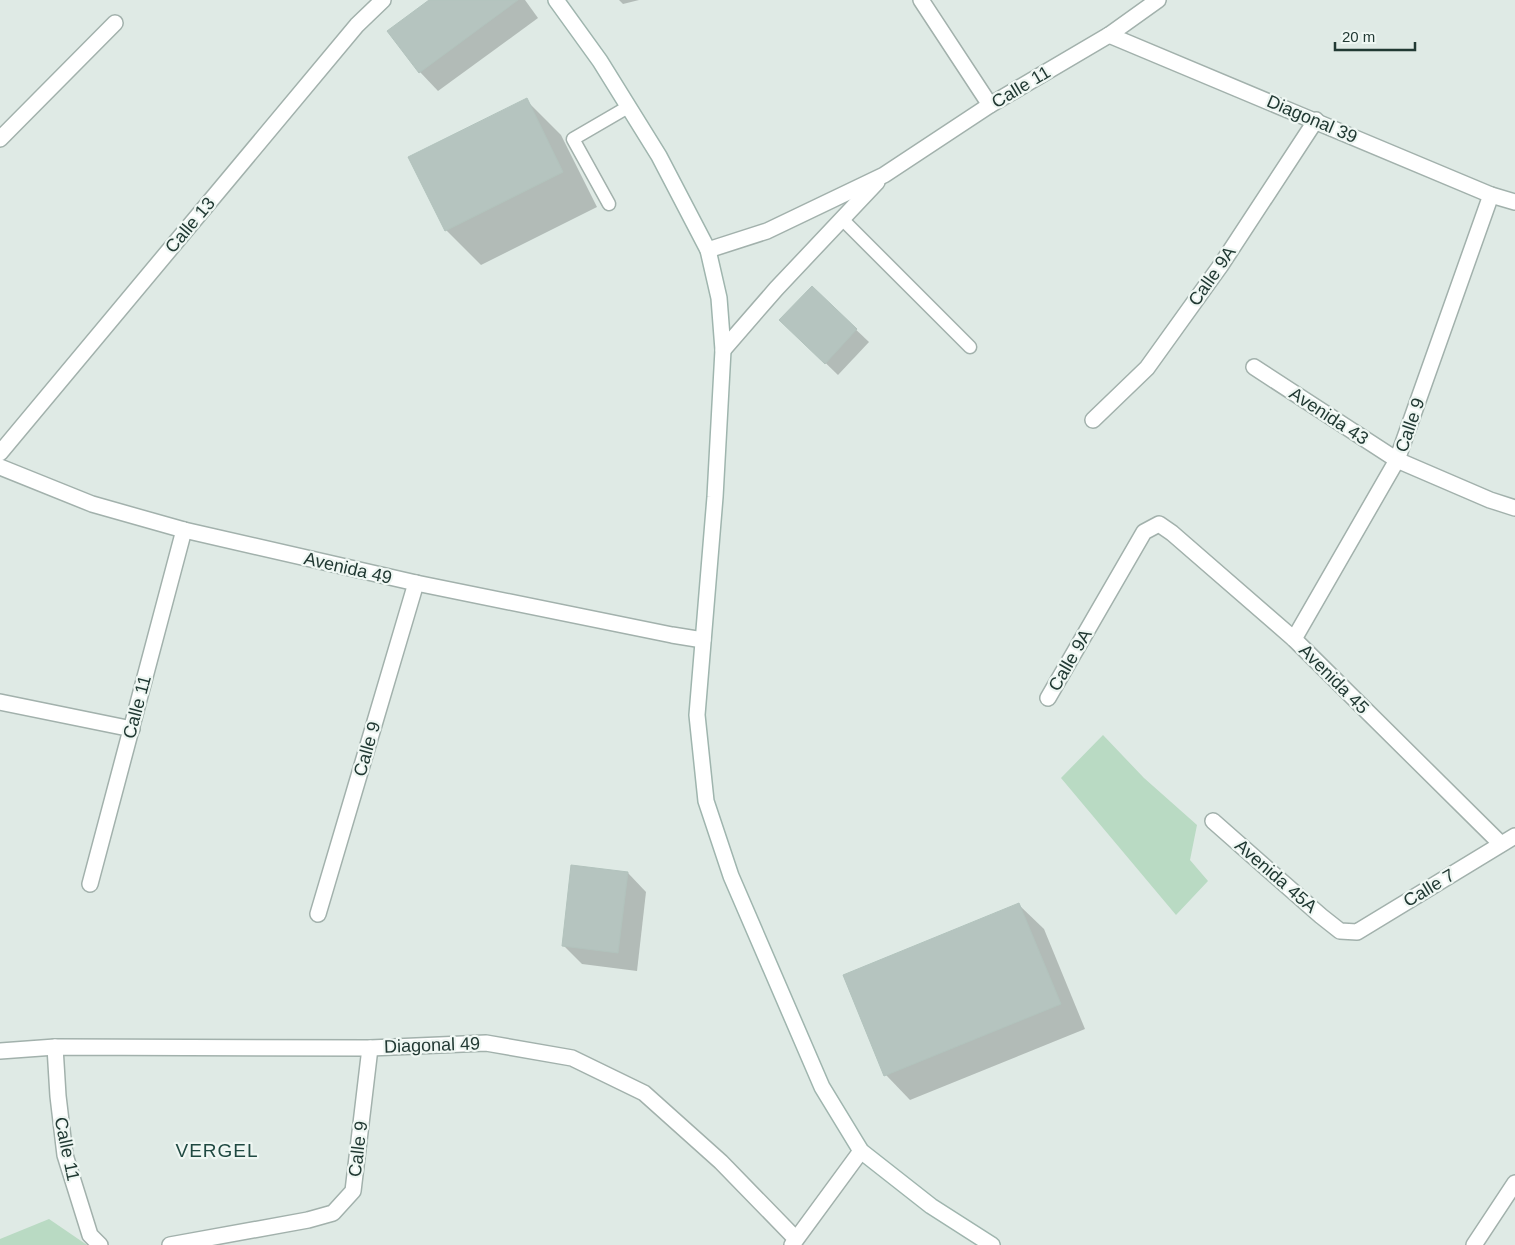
<svg xmlns="http://www.w3.org/2000/svg" width="1515" height="1245" viewBox="0 0 1515 1245" font-family="Helvetica,sans-serif">
<style>
.green{fill:#b9dac3}
.shadow{fill:#0003}
.building{fill:#b5c4bf;stroke:#b2c3bd}
.lines{fill:none;stroke-linecap:round;stroke-linejoin:round}
.service-casing{stroke:#a2b1ac;stroke-width:15}
.minor-casing{stroke:#a2b1ac;stroke-width:18}
.tertiary-casing{stroke:#a2b1ac;stroke-width:18}
.secondary-casing{stroke:#9fb5ae;stroke-width:18}
.service{stroke:#fff;stroke-width:12}
.minor{stroke:#fff;stroke-width:15}
.tertiary{stroke:#fff;stroke-width:15}
.secondary{stroke:#fff;stroke-width:15}
.labels{text-anchor:middle;stroke-width:4.5;stroke-linejoin:round;paint-order:stroke}
.street-label{font-size:18px;fill:#213933;stroke:#eff7f3}
.neighbourhood-label{font-size:19px;letter-spacing:1px;fill:#1f4941;stroke:#eff7f3}
</style>
<rect width="100%" height="100%" fill="#dfeae5"/>
<g class="green">
<path d="M 1103,735 L 1144,778 L 1197,825 L 1190,860 L 1208,881 L 1176,915 L 1061,778 Z"/>
<path d="M 49,1219 L 87,1245 L 0,1245 L 0,1239 Z"/>
</g>
<g class="shadow">
<path d="M 431,0 L 525,0 L 538,18 L 438,91 L 420,72 Z"/>
<path d="M 619,0 L 639,0 L 623,4 Z"/>
<path d="M 526,100 L 561,135 L 597,207 L 481,265 L 446,230 Z"/>
<path d="M 812,288 L 869,342 L 838,375 L 781,320 Z"/>
<path d="M 628,873 L 646,892 L 637,971 L 582,964 L 563,945 Z"/>
<path d="M 1019,905 L 1044,929 L 1085,1029 L 910,1100 L 886,1075 Z"/>
</g>
<g class="building">
<path d="M 429,0 L 518,0 L 419,73 L 387,31 Z"/>
<path d="M 527,98 L 563,172 L 445,231 L 408,157 Z"/>
<path d="M 812,286 L 857,329 L 825,364 L 779,320 Z"/>
<path d="M 571,865 L 628,872 L 618,953 L 562,946 Z"/>
<path d="M 1019,903 L 1061,1004 L 884,1076 L 843,975 Z"/>
</g>
<g class="lines">
<g class="service-casing">
<g id="service">
<path d="M 609,204 L 573,139 L 628,107"/>
<path d="M 842,219 L 970,347"/>
</g>
</g>
<g class="minor-casing">
<g id="minor">
<path d="M 921,0 L 990,105"/>
<path d="M 1109,35 L 1491,195 L 1515,202"/>
<path d="M 0,139 L 115,23"/>
<path d="M 1254,367 L 1397,460 L 1490,500 L 1515,508"/>
<path d="M 1093,420 L 1147,368 L 1221,265 L 1316,120"/>
<path d="M 0,453 L 357,25 L 383,0"/>
<path d="M 0,467 L 92,504 L 184,530 L 416,583 L 672,635 L 703,640"/>
<path d="M 1294,639 L 1397,460 L 1491,195"/>
<path d="M 1048,698 L 1144,532 L 1159,524 L 1172,533 L 1294,639 L 1501,844"/>
<path d="M 0,702 L 132,729"/>
<path d="M 1213,821 L 1321,916 L 1340,931 L 1357,932 L 1515,836"/>
<path d="M 90,884 L 184,530"/>
<path d="M 318,914 L 416,583"/>
<path d="M 55,1047 L 58,1096 L 65,1155 L 90,1235 L 100,1245"/>
<path d="M 0,1051 L 55,1047 L 370,1048 L 486,1043 L 572,1058 L 644,1093 L 721,1162 L 796,1239"/>
<path d="M 170,1245 L 308,1220 L 333,1213 L 353,1191 L 370,1048"/>
<path d="M 1474,1245 L 1515,1183"/>
</g>
</g>
<g class="tertiary-casing">
<g id="tertiary">
<path d="M 708,250 L 767,231 L 884,175 L 990,105 L 1109,35 L 1158,0"/>
<path d="M 723,350 L 776,289 L 877,182"/>
<path d="M 792,1245 L 861,1151"/>
</g>
</g>
<g class="secondary-casing">
<path id="secondary" d="M 556,0 L 600,61 L 659,156 L 708,250 L 719,298 L 723,350 L 715,497 L 697,715 L 706,801 L 731,876 L 822,1087 L 861,1151 L 931,1206 L 992,1245"/>
</g>
<use href="#service" class="service"/>
<use href="#minor" class="minor"/>
<use href="#tertiary" class="tertiary"/>
<use href="#secondary" class="secondary"/>
</g>
<g class="labels">
<g class="street-label">
<text transform="translate(1021 87) rotate(-31)" y="6">Calle 11</text>
<text transform="translate(1312 119) rotate(23)" y="6">Diagonal 39</text>
<text transform="translate(190 225) rotate(-50)" y="6">Calle 13</text>
<text transform="translate(1212 276) rotate(-55)" y="6">Calle 9A</text>
<text transform="translate(1329 416) rotate(33)" y="6">Avenida 43</text>
<text transform="translate(1410 425) rotate(-71)" y="6">Calle 9</text>
<text transform="translate(348 568) rotate(13)" y="6">Avenida 49</text>
<text transform="translate(1070 660) rotate(-60)" y="6">Calle 9A</text>
<text transform="translate(1334 679) rotate(45)" y="6">Avenida 45</text>
<text transform="translate(137 707) rotate(-75)" y="6">Calle 11</text>
<text transform="translate(367 749) rotate(-74)" y="6">Calle 9</text>
<text transform="translate(1276 876) rotate(41)" y="6">Avenida 45A</text>
<text transform="translate(1429 888) rotate(-31)" y="6">Calle 7</text>
<text transform="translate(432 1045) rotate(-2)" y="6">Diagonal 49</text>
<text transform="translate(67 1149) rotate(78)" y="6">Calle 11</text>
<text transform="translate(358 1149) rotate(-83)" y="6">Calle 9</text>
</g>
<g class="neighbourhood-label">
<text x="217" y="1157">VERGEL</text>
</g>
</g>
<path d="M1335 42v8h80v-8" fill="none" stroke="#213933" stroke-width="2.5"/>
<text x="1342" y="42" font-size="15" fill="#213933" stroke="#eff7f3" stroke-width="4" paint-order="stroke">20 m</text>
</svg>
